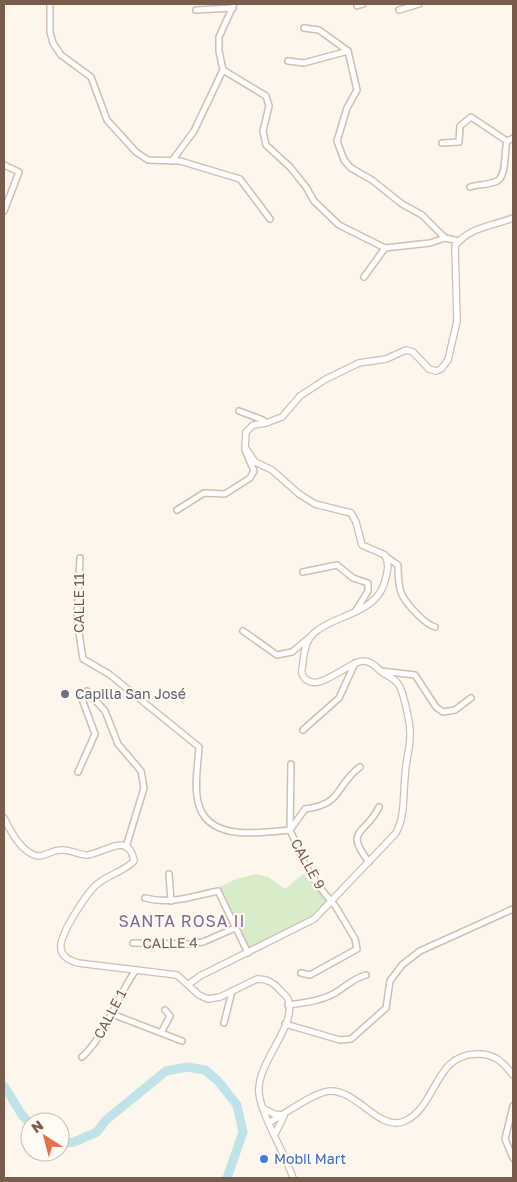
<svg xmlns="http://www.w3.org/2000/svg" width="517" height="1182" viewBox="0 0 517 1182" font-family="'Golos Text',sans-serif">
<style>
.green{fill:#d8ecc9}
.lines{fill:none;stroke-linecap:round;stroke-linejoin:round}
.river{stroke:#bfe3e8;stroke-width:9}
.minor-casing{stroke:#d1beb0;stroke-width:8}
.tertiary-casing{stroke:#d1beb0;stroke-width:8}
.minor{stroke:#fff;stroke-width:5}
.tertiary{stroke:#fff;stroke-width:5.5}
.worship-dot{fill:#6b7280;stroke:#fffaf3;stroke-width:2}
.shop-dot{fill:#3f7fe0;stroke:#fffaf3;stroke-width:2}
.labels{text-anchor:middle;stroke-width:4;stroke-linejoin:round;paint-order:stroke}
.street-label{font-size:14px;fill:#7a5c4d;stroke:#fffaf3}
.worship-label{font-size:14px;fill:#5b616d;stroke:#fffaf3;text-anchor:start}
.shop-label{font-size:14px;fill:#366cbe;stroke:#fffaf3;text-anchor:start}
.quarter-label{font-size:16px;letter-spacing:1px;fill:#846695;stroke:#fffaf3}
</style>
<rect width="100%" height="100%" fill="#fdf6ec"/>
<path class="green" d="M 256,874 L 268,877 L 285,889 L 303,874 L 327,901 L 308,919 L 248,948 L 219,887 L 236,879 Z"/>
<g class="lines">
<g class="river">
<path d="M 4,1086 L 22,1115 L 30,1123"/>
<path d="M 60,1144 L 74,1142 L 97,1132 L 106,1120 L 166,1071 L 187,1067 L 205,1070 L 218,1081 L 237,1105 L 243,1132 L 227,1178"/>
</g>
<g class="minor-casing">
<g id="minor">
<path d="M 50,4 L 50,32 L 53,43 L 61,55 L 91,77 L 107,120 L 136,152 L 148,160 L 180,161 L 240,179 L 270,219"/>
<path d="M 357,6 L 363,4"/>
<path d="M 196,10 L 233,8"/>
<path d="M 399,10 L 419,4"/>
<path d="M 304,28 L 319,30 L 348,51"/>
<path d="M 288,61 L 304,63 L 348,51 L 357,90 L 347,108 L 337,141 L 344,160 L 351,168 L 372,180 L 402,204 L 422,215 L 445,238"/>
<path d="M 223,70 L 266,96 L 269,106 L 263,131 L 266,145 L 290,167 L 306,187 L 314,201 L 339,225 L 385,248 L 430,243 L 445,238 L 459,241"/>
<path d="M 442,143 L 459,142 L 460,126 L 471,117 L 507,141"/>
<path d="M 172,161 L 194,131 L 223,70 L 219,51 L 219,37 L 234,4"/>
<path d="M 4,165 L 19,172 L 4,211"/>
<path d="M 470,187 C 479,184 490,185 497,181 C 507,176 504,151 507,141 L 513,138"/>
<path d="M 364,277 L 385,248"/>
<path d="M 239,411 L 263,420 L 266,423"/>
<path d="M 177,510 L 204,493 L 225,494 L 250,478 L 254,471 L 245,450"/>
<path d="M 385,556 L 398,565 C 398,591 400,597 418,615 C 423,620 428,625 435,627"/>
<path d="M 80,558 L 77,620 L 83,659 L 109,674 L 199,747 C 198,765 194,785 198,802 C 207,842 259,833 290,830 L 305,809 C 344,804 335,785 360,767"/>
<path d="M 303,572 L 337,565 L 353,578 L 368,583 L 368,591 L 355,612"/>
<path d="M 243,631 L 277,655 L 292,652 L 310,637"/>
<path d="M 381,671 L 415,675 L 436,707 L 443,712 L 455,710 L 471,698"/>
<path d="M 303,730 L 339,698 L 355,663"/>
<path d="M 291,764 L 290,830 L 306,866 L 317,884 L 336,907 L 355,939 L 357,949 L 310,975 L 301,973"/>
<path d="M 78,772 L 95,734 L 82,699 L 83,694 L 87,691 L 105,711 L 118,744 L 141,771 L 144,788 L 126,847"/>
<path d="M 369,862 C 343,829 366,835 379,807"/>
<path d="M 169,874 L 171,901"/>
<path d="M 145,898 C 171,905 193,896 218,891 L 248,953"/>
<path d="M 133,943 L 192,944 L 203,942 L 235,928"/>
<path d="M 288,1005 C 303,1003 321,1001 335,993 C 347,986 352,979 366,975"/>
<path d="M 112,1014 L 182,1041"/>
<path d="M 224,1023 L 232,991"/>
<path d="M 285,1024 L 340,1040 L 351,1039 L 386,1008 L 390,981 L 402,965 L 420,951 L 513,909"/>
<path d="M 162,1031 L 170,1016 L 165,1010"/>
<path d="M 82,1057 C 107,1034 116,997 136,970"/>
<path d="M 513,1106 L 505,1139 L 513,1158"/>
</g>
</g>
<g class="tertiary-casing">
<g id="tertiary">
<path d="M 4,818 C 10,830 19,848 32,854 C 42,860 50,850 61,850 C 70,849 78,855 87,855 C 103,854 129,830 134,861 C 124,872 106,875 95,886 C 86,895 58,936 61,949 C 62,957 71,961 78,963 L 177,975 L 199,995 L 208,999 L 220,997 L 257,979 C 268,979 274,983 280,990 C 282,993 287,996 288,999 C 298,1026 256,1062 259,1093 C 261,1115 285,1153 293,1178"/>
<path d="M 189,984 L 200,976 L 314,919 L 396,833 C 405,817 403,796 405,777 C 405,763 411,747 410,732 C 410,722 404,696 400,687 C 397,680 390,677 383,673 C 376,668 374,662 364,661 C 349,660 316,697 303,676 C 300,672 303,666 303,661 C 304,652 307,639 314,633 C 336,613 379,615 386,577 C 388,569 389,563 385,555 L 362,545 L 356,522 L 351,513 L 315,504 L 299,494 L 272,470 L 255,462 L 245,447 L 246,432 L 253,425 L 266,423 L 282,417 L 300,396 L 326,379 L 359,363 L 386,359 L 406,350 L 413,352 L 429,369 L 436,371 L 441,369 L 448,360 L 457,321 L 455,246 C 469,227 493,226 513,218"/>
<path d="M 264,1109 L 274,1114 L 282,1115"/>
<path d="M 270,1122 C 285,1114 314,1092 330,1091 C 358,1090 380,1133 405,1121 C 437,1106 434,1055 476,1054 C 494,1053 503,1062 513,1075"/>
<path d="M 275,1134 L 284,1116"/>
</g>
</g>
<use href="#minor" class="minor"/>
<use href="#tertiary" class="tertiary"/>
</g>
<circle class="worship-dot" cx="65" cy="694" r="5"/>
<circle class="shop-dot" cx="264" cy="1159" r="5"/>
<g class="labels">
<g class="street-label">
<text transform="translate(79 603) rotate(-90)" y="5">CALLE 11</text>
<text transform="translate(308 864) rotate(61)" y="5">CALLE 9</text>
<text transform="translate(170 943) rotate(-1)" y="5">CALLE 4</text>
<text transform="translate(110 1014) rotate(-62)" y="5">CALLE 1</text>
</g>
<g class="worship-label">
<text x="75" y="699">Capilla San José</text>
</g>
<g class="shop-label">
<text x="274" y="1164">Mobil Mart</text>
</g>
<g class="quarter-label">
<text x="182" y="927">SANTA ROSA II</text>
</g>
</g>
<rect width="517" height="1182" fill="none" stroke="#7a5c4d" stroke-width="10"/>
<g transform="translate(45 1137) rotate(324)"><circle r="24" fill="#fffaf3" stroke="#cabbb1"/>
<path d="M0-4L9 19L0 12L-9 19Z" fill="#e76f51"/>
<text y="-8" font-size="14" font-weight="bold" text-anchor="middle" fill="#7a5c4d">N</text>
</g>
</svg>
